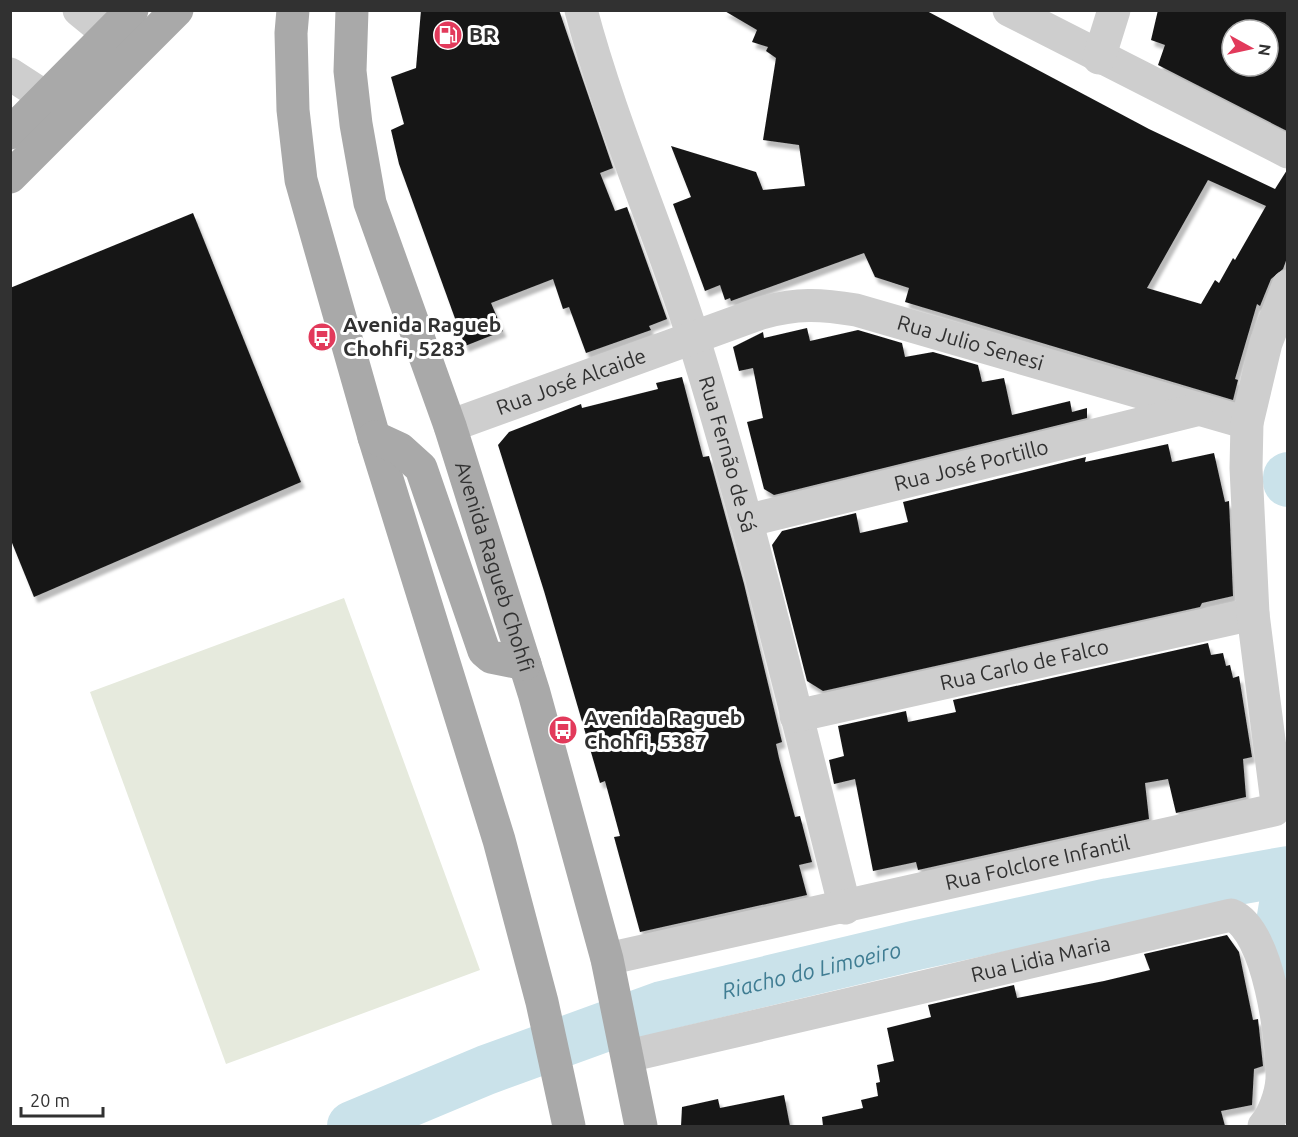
<svg xmlns="http://www.w3.org/2000/svg" width="1298" height="1137" viewBox="0 0 1298 1137" font-family="Ubuntu,sans-serif">
<style>
.green{fill:#e6eadd}
.lines{fill:none;stroke-linecap:round;stroke-linejoin:round}
.river{stroke:#cae2ea;stroke-width:50}
.building{fill:#181818;fill-rule:evenodd;filter:url(#shadow)}
.minor{stroke:#cecece;stroke-width:33}
.major{stroke:#a9a9a9;stroke-width:33}
.labels{text-anchor:middle;stroke-width:6;stroke-linejoin:round;paint-order:stroke}
.poi-label{font-size:21px;font-weight:bold;fill:#313131;stroke:#fff;text-anchor:start}
.street-label{font-size:21px;fill:#313131;stroke:#fff}
.water-label{font-size:22px;font-style:italic;fill:#407d93;stroke:#fff}
</style>
<defs>
<filter id="shadow"><feDropShadow dx="3.5" dy="6" stdDeviation="1.5" flood-color="#0004"/></filter>
</defs>
<rect width="100%" height="100%" fill="#fff"/>
<path class="green" d="M 344,598 L 480,970 L 226,1064 L 90,692 Z"/>
<g class="lines">
<g class="river">
<path d="M 1288,477 L 1288,482"/>
<path d="M 1288,880 L 1275,959 L 1288,976"/>
<path id="s1" d="M 352,1126 L 486,1070 L 662,1006 L 917,945 L 1109,903 L 1288,871"/>
</g>
</g>
<g class="building">
<path d="M 421,10 L 559,10 L 613,168 L 600,173 L 615,211 L 627,207 L 667,319 L 649,326 L 651,330 L 586,353 L 569,307 L 563,309 L 553,279 L 491,303 L 503,331 L 465,346 L 399,164 L 391,130 L 404,124 L 391,77 L 416,68 Z"/>
<path d="M 723,10 L 925,10 L 1149,129 L 1275,189 L 1287,170 L 1287,258 L 1283,269 L 1271,279 L 1260,306 L 1257,304 L 1235,379 L 1238,380 L 1233,400 L 905,302 L 909,288 L 875,277 L 864,253 L 731,301 L 730,298 L 725,300 L 720,285 L 705,291 L 673,204 L 691,197 L 671,146 L 756,172 L 763,190 L 805,186 L 799,145 L 763,140 L 776,58 L 766,51 L 768,47 L 752,42 L 757,30 ZM 1208,180 L 1266,206 L 1235,260 L 1233,258 L 1219,283 L 1215,280 L 1201,304 L 1147,288 Z"/>
<path d="M 1158,10 L 1287,10 L 1287,131 L 1158,65 L 1165,45 L 1151,40 ZM 1232,30 L 1268,30 L 1268,66 L 1232,66 Z"/>
<path d="M 193,213 L 301,482 L 34,597 L 10,538 L 10,288 Z"/>
<path d="M 807,328 L 810,341 L 858,330 L 902,343 L 905,357 L 933,352 L 978,365 L 982,382 L 1004,378 L 1012,415 L 1070,401 L 1072,412 L 1087,408 L 1087,418 L 774,495 L 764,489 L 747,422 L 763,418 L 753,368 L 739,371 L 733,347 L 763,332 L 764,338 Z"/>
<path d="M 682,377 L 703,457 L 709,456 L 744,584 L 782,742 L 776,744 L 779,758 L 795,817 L 800,816 L 812,862 L 799,865 L 807,895 L 640,932 L 614,837 L 620,836 L 605,781 L 600,783 L 544,591 L 498,445 L 509,432 L 581,404 L 582,408 L 658,389 L 656,383 Z"/>
<path d="M 1168,444 L 1172,462 L 1214,453 L 1225,502 L 1229,501 L 1233,596 L 1202,603 L 1200,607 L 823,691 L 807,681 L 772,545 L 782,531 L 856,513 L 860,533 L 908,522 L 903,502 L 1086,457 L 1085,462 Z"/>
<path d="M 1208,643 L 1211,655 L 1223,653 L 1226,666 L 1230,665 L 1233,678 L 1239,676 L 1252,757 L 1243,759 L 1246,797 L 1176,813 L 1168,779 L 1145,783 L 1149,819 L 918,870 L 916,862 L 873,871 L 855,779 L 834,784 L 829,760 L 844,756 L 838,726 L 906,711 L 908,722 L 956,712 L 953,700 Z"/>
<path d="M 1227,935 L 1239,952 L 1253,1020 L 1258,1019 L 1263,1066 L 1254,1069 L 1252,1105 L 1221,1111 L 1225,1126 L 823,1126 L 822,1117 L 863,1108 L 861,1100 L 878,1096 L 876,1083 L 880,1082 L 877,1065 L 894,1061 L 887,1028 L 931,1017 L 928,1005 L 1014,985 L 1017,998 L 1104,981 L 1150,970 L 1144,954 Z"/>
<path d="M 784,1095 L 790,1126 L 681,1126 L 682,1107 L 718,1099 L 720,1108 Z"/>
</g>
<g class="lines">
<g class="minor">
<path d="M 79,10 L 129,51"/>
<path id="s2" d="M 581,10 C 611,123 659,229 694,340 C 752,527 797,718 845,908"/>
<path d="M 1009,10 L 1288,152"/>
<path d="M 1099,58 L 1114,10"/>
<path d="M 10,74 L 47,98"/>
<path id="s3" d="M 450,426 L 761,313 C 797,303 820,304 856,310 L 1247,423"/>
<path id="s4" d="M 746,521 L 1196,410"/>
<path id="s5" d="M 796,716 L 1253,614"/>
<path id="s6" d="M 607,959 L 1274,810 L 1277,803 L 1253,614 L 1246,468 L 1247,423 L 1266,343 L 1288,286"/>
<path id="s7" d="M 628,1056 L 1231,915 C 1269,929 1283,1042 1282,1079 C 1281,1094 1274,1115 1264,1126"/>
</g>
<g class="major">
<path d="M 293,10 L 291,33 L 293,110 L 301,180 L 374,437 L 499,840 L 542,1002 L 569,1126"/>
<path id="s8" d="M 352,10 L 350,71 L 356,124 L 370,203 L 450,426 L 534,693 L 607,959 L 641,1126"/>
<path d="M 10,133 L 132,10"/>
<path d="M 10,177 L 177,10"/>
<path d="M 374,437 L 400,449 L 421,468 L 484,651 L 491,657 L 525,664"/>
</g>
</g>
<defs>
<g id="fuel-disc" transform="scale(1.5)"><circle r="9.5" fill="#e23a5b" stroke="#fff"/><path d="M-5.5-6h7V0h2V4h1.3V-2.5L3-4.5l.8-.8L6-3V5H2.5V1h-1V6h-7ZM-4.2-4.7v3.2H.2V-4.7Z" fill="#fff"/></g>
<g id="bus-disc" transform="scale(1.5)"><circle r="9.5" fill="#e23a5b" stroke="#fff"/><path d="M-5-6H5V4H4V6H2V4H-2V6H-4V4H-5ZM-3.5-4V0h7V-4ZM-3.5 1.2v1.5H-2V1.2ZM2 1.2v1.5H3.5V1.2Z" fill="#fff"/></g>
</defs>
<g fill-rule="evenodd">
<use href="#fuel-disc" x="448" y="35"/>
<use href="#bus-disc" x="322" y="337"/>
<use href="#bus-disc" x="563" y="730"/>
</g>
<g class="labels">
<g class="poi-label">
<text x="469" y="42">BR</text>
<text x="343" y="332">Avenida Ragueb<tspan x="343" dy="24">Chohfi, 5283</tspan></text>
<text x="584" y="725">Avenida Ragueb<tspan x="584" dy="24">Chohfi, 5387</tspan></text>
</g>
<g class="street-label">
<text dy="7" stroke="none"><textPath href="#s3" startOffset="546">Rua Julio Senesi</textPath></text>
<text dy="7" stroke="none"><textPath href="#s3" startOffset="129">Rua José Alcaide</textPath></text>
<text dy="7" stroke="none"><textPath href="#s2" startOffset="468">Rua Fernão de Sá</textPath></text>
<text dy="7" stroke="none"><textPath href="#s4" startOffset="232">Rua José Portillo</textPath></text>
<text dy="7" stroke="none"><textPath href="#s8" startOffset="579">Avenida Ragueb Chohfi</textPath></text>
<text dy="7" stroke="none"><textPath href="#s5" startOffset="234">Rua Carlo de Falco</textPath></text>
<text dy="7" stroke="none"><textPath href="#s6" startOffset="441">Rua Folclore Infantil</textPath></text>
<text dy="7" stroke="none"><textPath href="#s7" startOffset="424">Rua Lidia Maria</textPath></text>
</g>
<g class="water-label">
<text dy="8" stroke="none"><textPath href="#s1" startOffset="486">Riacho do Limoeiro</textPath></text>
</g>
</g>
<rect width="1298" height="1137" fill="none" stroke="#313131" stroke-width="24"/>
<g transform="translate(1250 48) rotate(98)"><circle r="28" fill="#ffffff" stroke="#adadad" stroke-width="1.5"/>
<path d="M0-4.5L10 22L0 15L-10 22Z" fill="#e23a5b"/>
<text y="-9" font-size="16" font-weight="bold" text-anchor="middle" fill="#313131">N</text>
</g>
<path d="M21 1107v9h82v-9" fill="none" stroke="#313131" stroke-width="3"/>
<text x="30" y="1107" font-size="18" fill="#313131" stroke="#ffffff" stroke-width="4.5" paint-order="stroke">20 m</text>
</svg>
